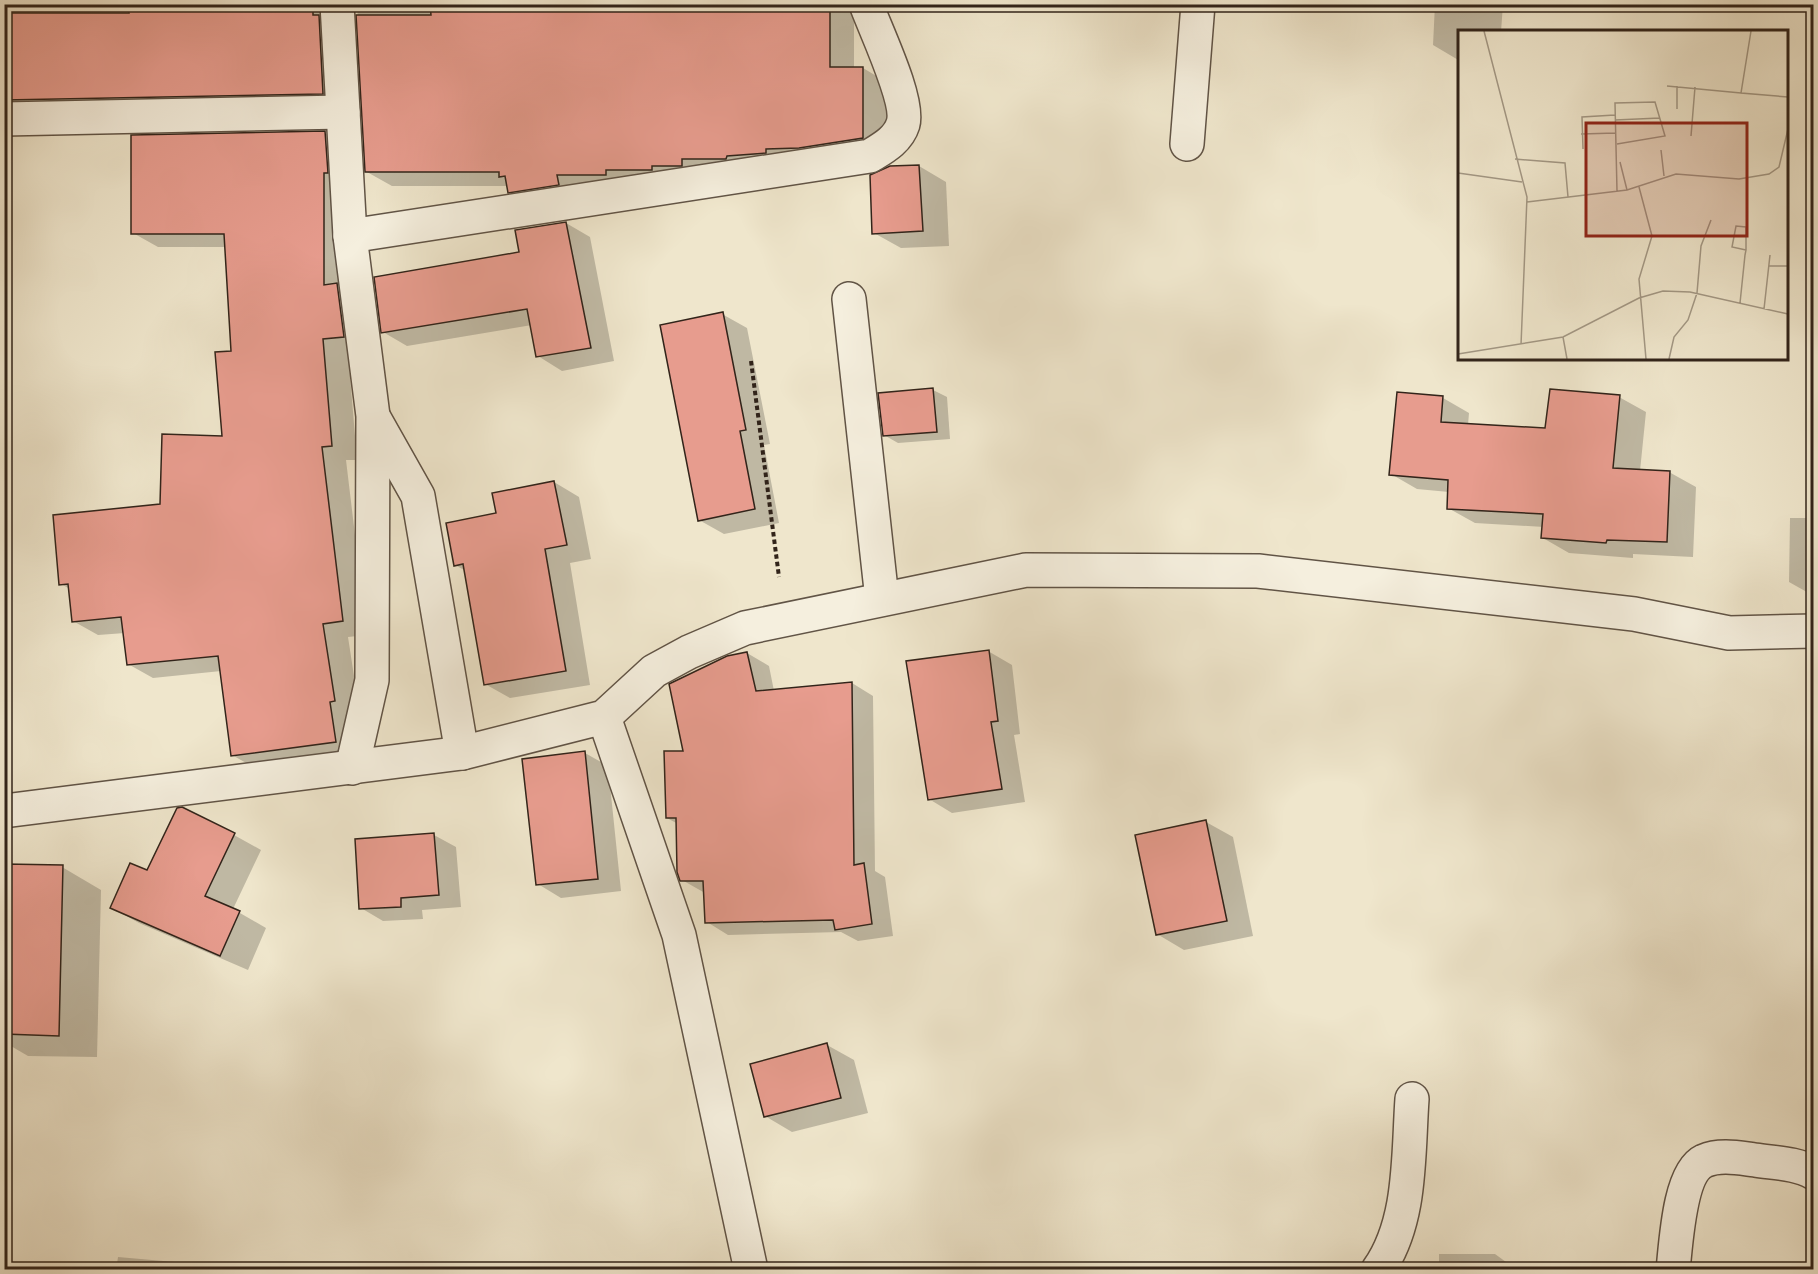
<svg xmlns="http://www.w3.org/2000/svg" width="1818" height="1274" viewBox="0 0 1818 1274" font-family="Vollkorn,serif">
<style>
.shadow{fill:#0003}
.building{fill:#e79c8e;stroke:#32241a;stroke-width:1.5}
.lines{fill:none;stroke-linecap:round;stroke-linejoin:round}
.minor-casing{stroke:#615446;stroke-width:36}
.path{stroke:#32241a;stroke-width:4;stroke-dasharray:4.5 3;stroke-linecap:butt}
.minor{stroke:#f5efde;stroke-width:33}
.inset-road{fill:none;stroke:#a39885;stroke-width:1.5}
.view{fill:#8f2418;fill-opacity:0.15;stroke:#8f2418;stroke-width:3}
.inset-edge{fill:none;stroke:#32241a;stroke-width:3}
</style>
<rect width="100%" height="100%" fill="#efe6cc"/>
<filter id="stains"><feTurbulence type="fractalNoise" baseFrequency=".00333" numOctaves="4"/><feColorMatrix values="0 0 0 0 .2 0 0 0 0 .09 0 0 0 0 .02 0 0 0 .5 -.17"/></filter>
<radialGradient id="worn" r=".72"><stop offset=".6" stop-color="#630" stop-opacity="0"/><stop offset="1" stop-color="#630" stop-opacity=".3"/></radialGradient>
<g class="shadow">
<path d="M 4,4 L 30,4 L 30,14 L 130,14 L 130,4 L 350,4 L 348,107 L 4,117 Z"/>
<path d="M 357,4 L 854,4 L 854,68 L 863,68 L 888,83 L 888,152 L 535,206 L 509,192 L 508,186 L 392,186 L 367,172 Z"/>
<path d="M 1435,4 L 1503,4 L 1501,32 L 1460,32 L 1460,61 L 1433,45 Z"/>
<path d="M 325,133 L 350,147 L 368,350 L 348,352 L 357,460 L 346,460 L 367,635 L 348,637 L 360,715 L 361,755 L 257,769 L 232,755 L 221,671 L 153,678 L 128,664 L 125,633 L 98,635 L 73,621 L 70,589 L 61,584 L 161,506 L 224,438 L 233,353 L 226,247 L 158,247 L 133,233 Z"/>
<path d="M 919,166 L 946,182 L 949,246 L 901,248 L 874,233 Z"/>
<path d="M 566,223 L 590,237 L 614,361 L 562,371 L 538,356 L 532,325 L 407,346 L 383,332 L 521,253 Z"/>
<path d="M 722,314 L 747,328 L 770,444 L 764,445 L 779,523 L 724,534 L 699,520 Z"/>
<path d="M 933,390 L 947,397 L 950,439 L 898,443 L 884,435 Z"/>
<path d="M 1619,397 L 1646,412 L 1640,471 L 1669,472 L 1696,487 L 1693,557 L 1633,554 L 1633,558 L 1569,553 L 1543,538 L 1544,527 L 1475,523 L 1448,508 L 1449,492 L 1417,489 L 1391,474 L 1443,398 L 1469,413 L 1468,425 L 1547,430 Z"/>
<path d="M 554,482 L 579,497 L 591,559 L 570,563 L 590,685 L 510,698 L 485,684 L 466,571 L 455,565 L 498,514 Z"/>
<path d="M 1790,518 L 1814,518 L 1814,596 L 1789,582 Z"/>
<path d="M 988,651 L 1012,665 L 1020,734 L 1014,735 L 1025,802 L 952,813 L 929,799 Z"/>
<path d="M 747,653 L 769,666 L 774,691 L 852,683 L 873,696 L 875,871 L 885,877 L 893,936 L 858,941 L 841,932 L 728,935 L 707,922 L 705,893 L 682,880 L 678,824 L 667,818 L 685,752 Z"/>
<path d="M 585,753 L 608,766 L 621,891 L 561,898 L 538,884 Z"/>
<path d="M 1206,822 L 1233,837 L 1253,936 L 1184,950 L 1157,934 Z"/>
<path d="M 234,835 L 261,850 L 233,909 L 266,928 L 248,970 L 139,923 L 112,908 L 147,872 Z"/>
<path d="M 434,835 L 456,847 L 461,907 L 422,910 L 423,919 L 383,921 L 361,908 Z"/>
<path d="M 4,866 L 62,867 L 101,890 L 97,1057 L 28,1056 L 4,1042 Z"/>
<path d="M 827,1045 L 854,1060 L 868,1113 L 792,1132 L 765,1116 Z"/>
<path d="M 1439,1254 L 1495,1254 L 1517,1270 L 1439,1270 Z"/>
<path d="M 118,1257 L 254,1269 L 255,1270 L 116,1270 Z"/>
</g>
<g class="building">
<path d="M 128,4 L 313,4 L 313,15 L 319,15 L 323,94 L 4,100 L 4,13 L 129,13 Z"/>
<path d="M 430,4 L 830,4 L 830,67 L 863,67 L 863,138 L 799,148 L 766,149 L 766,153 L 727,156 L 726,159 L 682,159 L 682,166 L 652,166 L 652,170 L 606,170 L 606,175 L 557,175 L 559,185 L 508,193 L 505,176 L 499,177 L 499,172 L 365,172 L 356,15 L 431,15 Z"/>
<path d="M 325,131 L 328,173 L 324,173 L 324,285 L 337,283 L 344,337 L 323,339 L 332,446 L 322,447 L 343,621 L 323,624 L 335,701 L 330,702 L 336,742 L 231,756 L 218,656 L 127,665 L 121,617 L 72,622 L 68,584 L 59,585 L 53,515 L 160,504 L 162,434 L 222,436 L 215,352 L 231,351 L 224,234 L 131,234 L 131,135 Z"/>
<path d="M 919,165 L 923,231 L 872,234 L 870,175 L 890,166 Z"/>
<path d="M 566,222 L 591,348 L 536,357 L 527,309 L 381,333 L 374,277 L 519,252 L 515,230 Z"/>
<path d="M 723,312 L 746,430 L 740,431 L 755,509 L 698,521 L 660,325 Z"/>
<path d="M 933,388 L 937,432 L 883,436 L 878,393 Z"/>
<path d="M 1550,389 L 1620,395 L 1613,468 L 1670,471 L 1667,542 L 1607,540 L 1606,543 L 1541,538 L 1543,514 L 1447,509 L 1448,480 L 1389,475 L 1397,392 L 1443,396 L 1441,422 L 1545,428 Z"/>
<path d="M 554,481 L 567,545 L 545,549 L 566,671 L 484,685 L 463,564 L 454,566 L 446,523 L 496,513 L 492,493 Z"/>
<path d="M 989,650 L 998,721 L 991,722 L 1002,789 L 928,800 L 906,661 Z"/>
<path d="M 747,652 L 756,691 L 852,682 L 854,865 L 864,863 L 872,924 L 835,930 L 833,920 L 705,923 L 703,881 L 680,881 L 677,872 L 676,818 L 666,818 L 664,751 L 683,751 L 669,684 L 727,656 Z"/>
<path d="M 585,751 L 598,879 L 536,885 L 522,759 Z"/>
<path d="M 182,807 L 235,833 L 205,896 L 240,911 L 220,956 L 110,908 L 130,863 L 147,870 L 177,808 Z"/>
<path d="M 1206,820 L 1227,921 L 1156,935 L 1135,835 Z"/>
<path d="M 434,833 L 439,895 L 401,898 L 401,907 L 359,909 L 355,839 Z"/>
<path d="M 4,864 L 63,865 L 59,1036 L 4,1034 Z"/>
<path d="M 827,1043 L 841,1098 L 764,1117 L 750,1064 Z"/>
</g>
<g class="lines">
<g class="minor-casing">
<g id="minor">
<path d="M 337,4 L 350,236 L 373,416 L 372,680 L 352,768"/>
<path d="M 4,119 L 343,112"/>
<path d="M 1187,144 L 1198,4"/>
<path d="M 350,236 L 870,156 C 883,148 898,140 903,124 C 910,101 875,29 866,4"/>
<path d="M 849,299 L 882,599"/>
<path d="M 374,418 L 418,496 L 462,753"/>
<path d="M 604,717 L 679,935 L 751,1270"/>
<path d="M 4,811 L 462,753 L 604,717 L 654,671 L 689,652 L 745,628 L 1026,570 L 1258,571 L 1634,614 L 1729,633 L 1814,631"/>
<path d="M 1378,1270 C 1412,1222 1408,1155 1412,1099"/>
<path d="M 1673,1270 C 1676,1244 1679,1173 1704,1161 C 1720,1154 1739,1158 1755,1160 C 1774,1163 1797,1163 1814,1173"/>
</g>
</g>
<path class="path" d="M 751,361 L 779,577"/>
<use href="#minor" class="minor"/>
</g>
<g transform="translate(1458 30)">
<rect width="330" height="330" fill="#efe6cc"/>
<path class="inset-road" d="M 26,1 L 69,167 L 63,315M 293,1 L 283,63 L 330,67M 209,56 L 283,63M 219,56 L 219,79M 157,90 L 202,88M 123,104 L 158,103M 233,106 L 237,57M 159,114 L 207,106 L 197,72 L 157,73 L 159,161M 125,119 L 124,87 L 157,85M 203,120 L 206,146M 57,129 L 107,133 L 110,167M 162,132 L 169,160M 0,143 L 64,152M 181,157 L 194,206 L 181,249 L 188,329M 69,172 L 169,160 L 218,144 L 281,149 L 311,144 L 321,137 L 330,99M 311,236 L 330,236M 282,273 L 287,225 L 288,220 L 288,197 L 278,196 L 274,217 L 288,220M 306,279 L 312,225M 105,307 L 109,329M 0,324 L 105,307 L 181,268 L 205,261 L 232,262 L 330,284M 211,329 L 216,307 L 230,290 L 239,263 L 243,216 L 253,190"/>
<path class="view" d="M 128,93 L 289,93 L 289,206 L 128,206 Z"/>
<rect width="330" height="330" class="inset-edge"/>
</g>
<rect width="1818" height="1274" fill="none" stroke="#efe6cc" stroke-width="24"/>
<rect x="6" y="6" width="1806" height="1262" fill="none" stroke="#32241a" stroke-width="3"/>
<rect x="12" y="12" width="1794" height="1250" fill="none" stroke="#32241a" stroke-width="1.5"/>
<rect width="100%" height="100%" filter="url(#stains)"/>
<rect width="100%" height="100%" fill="url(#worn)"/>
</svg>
